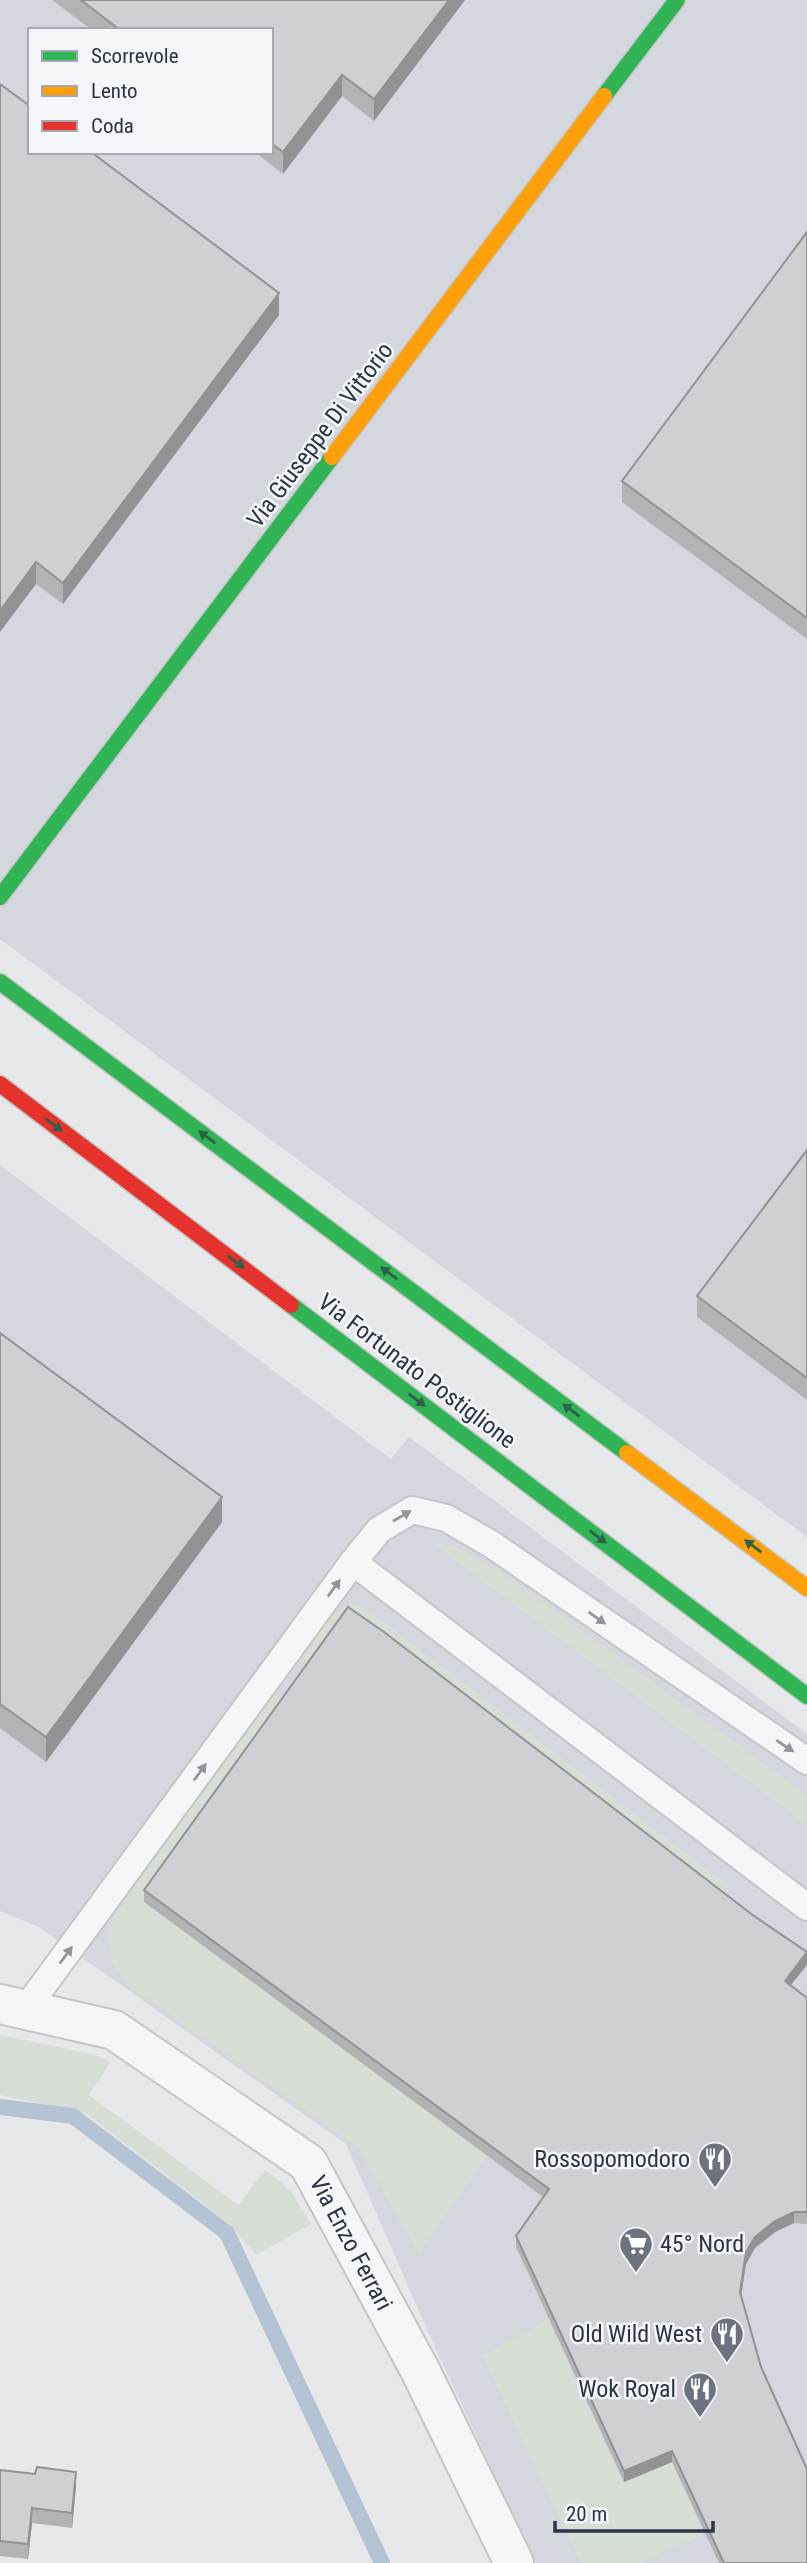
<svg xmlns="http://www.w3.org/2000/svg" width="807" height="2563" viewBox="0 0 807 2563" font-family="'Roboto Condensed',sans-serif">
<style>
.built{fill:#d4d7dd;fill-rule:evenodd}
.green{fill:#d6ded6}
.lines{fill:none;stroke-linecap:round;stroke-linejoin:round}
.stream{stroke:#b4c4d5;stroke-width:16}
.lane-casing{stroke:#c4c6c8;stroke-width:30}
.street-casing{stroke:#c4c6c8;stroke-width:42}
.fast-casing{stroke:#c4c6c8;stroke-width:19}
.slow-casing{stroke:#c4c6c8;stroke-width:19}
.jam-casing{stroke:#c4c6c8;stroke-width:19}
.lane{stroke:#f5f6f7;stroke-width:26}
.street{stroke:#f5f6f7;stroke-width:38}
.fast{stroke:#30b455;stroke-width:16}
.slow{stroke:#ff9f0a;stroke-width:16}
.jam{stroke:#e5322d;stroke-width:16}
.wall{fill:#b1b3b5}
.shaded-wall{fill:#909294}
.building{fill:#ced0d3;stroke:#909294;stroke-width:2}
.oneway{fill:#2d614b}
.oneway2{fill:#90959e}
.labels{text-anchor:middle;stroke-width:5;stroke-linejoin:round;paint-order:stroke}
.street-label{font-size:24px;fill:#2b3445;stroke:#f4f6f9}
.poi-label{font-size:24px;fill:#2b3445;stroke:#f4f6f9;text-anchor:end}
</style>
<rect width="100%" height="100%" fill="#e6e8ea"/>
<g class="built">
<path d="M 0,0 L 807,0 L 807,1537 L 0,939 ZM 30,30 L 271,30 L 271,152 L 30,152 Z"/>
<path d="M 0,1165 L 391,1459 L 409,1437 L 807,1734 L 807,2563 L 536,2563 L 433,2343 L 346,2144 L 39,1927 L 0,1911 Z"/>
</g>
<g class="green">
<path d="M 434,1544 C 459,1544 480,1559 500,1571 L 807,1795 L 807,1825 Z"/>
<path d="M 356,1605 L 364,1607 L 729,1886 L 719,1899 L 301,1658 C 316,1639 330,1607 356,1605 Z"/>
<path d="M 275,1693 L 287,1702 L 487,2155 L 419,2254 L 358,2147 L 129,1986 L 113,1963 L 106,1930 L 130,1890 Z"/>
<path d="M 0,2035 L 95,2055 L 111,2062 L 89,2095 L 238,2205 L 265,2170 L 291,2191 L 311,2224 L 256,2255 L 228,2223 L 84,2112 L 0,2095 Z"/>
<path d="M 548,2320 L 623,2482 L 672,2462 L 705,2534 L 639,2563 L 581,2563 L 482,2355 Z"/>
</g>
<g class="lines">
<path class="stream" d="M 0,2107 L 73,2116 L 227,2233 L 382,2563"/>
<g class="lane-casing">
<g id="lane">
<path d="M 353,1562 L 807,1907"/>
<path d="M 25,2010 L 353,1562 L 379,1530 L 412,1510 L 446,1518 L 491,1544 L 807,1761"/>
</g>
</g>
<g class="street-casing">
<path id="street" d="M 0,2004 L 114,2030 L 308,2163 L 420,2370 L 514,2563"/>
</g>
<g class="fast-casing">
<g id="fast">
<path d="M 604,96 L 677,0"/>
<path d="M 0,897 L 332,457"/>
<path d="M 0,982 L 627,1453"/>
<path d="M 291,1305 L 807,1696"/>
</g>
</g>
<g class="slow-casing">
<g id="slow">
<path d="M 332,457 L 604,96"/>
<path d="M 627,1453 L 807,1588"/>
</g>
</g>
<g class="jam-casing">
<path id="jam" d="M 0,1084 L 291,1305"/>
</g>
<use href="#lane" class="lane"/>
<use href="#street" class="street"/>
<use href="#fast" class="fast"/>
<use href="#slow" class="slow"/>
<use href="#jam" class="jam"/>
</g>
<g class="wall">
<path d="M 52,0 L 465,0 L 374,121 L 342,96 L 283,174 L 255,152 L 271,152 L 271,30 L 92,30 Z"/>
<path d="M 0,84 L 279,315 L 63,604 L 36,584 Z"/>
<path d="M 807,232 L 807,639 L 622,502 L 622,481 Z"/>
<path d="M 807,1150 L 807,1400 L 697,1317 L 697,1296 Z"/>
<path d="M 0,1333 L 222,1522 L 46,1762 L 0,1728 Z"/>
<path d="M 144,1890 L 754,1916 L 807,1965 L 791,1985 L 807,1998 L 807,2224 L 794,2223 L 775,2232 L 755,2248 L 746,2264 L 741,2296 L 807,2563 L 719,2563 L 672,2462 L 624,2482 L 516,2247 L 516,2236 L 543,2197 L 144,1902 Z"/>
<path d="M 0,2470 L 76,2487 L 72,2528 L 32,2523 L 28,2559 L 0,2556 Z"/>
</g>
<g class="shaded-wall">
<path d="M 449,0 L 465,0 L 374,121 L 374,99 Z"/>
<path d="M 342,75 L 342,96 L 283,174 L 283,152 Z"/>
<path d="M 279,293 L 279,315 L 63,604 L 63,583 Z"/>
<path d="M 36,562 L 36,584 L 0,632 L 0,611 Z"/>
<path d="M 222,1497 L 222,1522 L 46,1762 L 46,1737 Z"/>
<path d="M 807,1953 L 807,1965 L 785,1992 L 785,1981 Z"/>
<path d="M 794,2212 L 794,2223 L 775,2232 L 755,2248 L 746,2264 L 740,2303 L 740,2292 L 746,2252 L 755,2237 L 775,2221 Z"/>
<path d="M 672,2451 L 672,2462 L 624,2482 L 624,2471 Z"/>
<path d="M 76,2472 L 76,2487 L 72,2528 L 72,2513 Z"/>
<path d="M 32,2508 L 32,2523 L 28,2559 L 28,2544 Z"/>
</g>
<g class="building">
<path d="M 81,0 L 449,0 L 374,99 L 342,75 L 283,152 L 271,143 L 271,30 L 120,30 Z"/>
<path d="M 0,84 L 30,106 L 30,152 L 91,152 L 279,293 L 63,583 L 36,562 L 0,611 Z"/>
<path d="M 807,232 L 807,618 L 622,481 Z"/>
<path d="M 807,1150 L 807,1378 L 697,1296 Z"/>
<path d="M 0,1333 L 222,1497 L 46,1737 L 0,1704 Z"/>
<path d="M 348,1607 L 384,1632 L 754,1916 L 807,1952 L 785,1981 L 807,1998 L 807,2212 L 794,2212 L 775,2221 L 755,2237 L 746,2252 L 740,2292 L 761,2367 L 807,2469 L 807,2563 L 724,2563 L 672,2451 L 624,2471 L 516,2236 L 549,2189 L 144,1890 Z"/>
<path d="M 37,2467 L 76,2472 L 72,2513 L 32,2508 L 28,2544 L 0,2541 L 0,2470 L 35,2474 Z"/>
</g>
<defs><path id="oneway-solid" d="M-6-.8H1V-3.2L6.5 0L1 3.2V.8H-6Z" transform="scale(1.75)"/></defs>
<g class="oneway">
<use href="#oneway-solid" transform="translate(54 1125) rotate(37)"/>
<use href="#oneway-solid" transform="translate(207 1137) rotate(-143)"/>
<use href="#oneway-solid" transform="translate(236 1262) rotate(37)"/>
<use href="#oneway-solid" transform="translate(389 1273) rotate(-143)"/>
<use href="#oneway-solid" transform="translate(417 1400) rotate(37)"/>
<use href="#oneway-solid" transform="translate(571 1410) rotate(-143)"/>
<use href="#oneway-solid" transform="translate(598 1537) rotate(37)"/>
<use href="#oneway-solid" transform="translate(753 1546) rotate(-143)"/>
</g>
<g class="oneway2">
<use href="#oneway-solid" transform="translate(402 1516) rotate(-30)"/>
<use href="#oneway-solid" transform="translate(334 1588) rotate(-54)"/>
<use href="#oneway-solid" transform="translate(597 1618) rotate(35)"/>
<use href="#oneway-solid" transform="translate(785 1746) rotate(34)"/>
<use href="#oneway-solid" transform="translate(200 1772) rotate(-54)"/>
<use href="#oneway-solid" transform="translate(66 1955) rotate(-54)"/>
</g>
<defs>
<g id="restaurant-pin" transform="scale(1.75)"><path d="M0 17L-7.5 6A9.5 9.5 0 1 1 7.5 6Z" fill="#6c737f" stroke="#f4f6f9"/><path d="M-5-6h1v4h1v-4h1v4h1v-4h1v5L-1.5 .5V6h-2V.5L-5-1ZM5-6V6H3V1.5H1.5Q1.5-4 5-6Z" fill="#fff"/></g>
<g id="supermarket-pin" transform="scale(1.75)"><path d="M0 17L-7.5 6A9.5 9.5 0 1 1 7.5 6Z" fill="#6c737f" stroke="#f4f6f9"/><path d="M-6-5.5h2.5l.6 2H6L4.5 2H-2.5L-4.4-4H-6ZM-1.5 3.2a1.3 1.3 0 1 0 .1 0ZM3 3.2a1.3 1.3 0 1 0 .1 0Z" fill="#fff"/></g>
</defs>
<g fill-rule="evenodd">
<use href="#restaurant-pin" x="715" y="2159"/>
<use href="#supermarket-pin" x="636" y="2244"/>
<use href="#restaurant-pin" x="727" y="2334"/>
<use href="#restaurant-pin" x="700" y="2389"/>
</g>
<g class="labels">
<g class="street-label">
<text transform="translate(320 435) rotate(-53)" y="8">Via Giuseppe Di Vittorio</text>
<text transform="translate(417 1371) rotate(37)" y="8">Via Fortunato Postiglione</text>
<text transform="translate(351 2243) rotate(62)" y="8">Via Enzo Ferrari</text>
</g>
<g class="poi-label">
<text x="690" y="2167">Rossopomodoro</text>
<text x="660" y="2252" text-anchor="start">45° Nord</text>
<text x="702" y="2342">Old Wild West</text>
<text x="676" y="2397">Wok Royal</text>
</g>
</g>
<rect x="28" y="28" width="245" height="126" fill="#f4f6f9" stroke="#a4a8b1" stroke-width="2"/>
<rect x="42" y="51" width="35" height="10" fill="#30b455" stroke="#a4a8b1" stroke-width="2"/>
<text x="91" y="63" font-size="21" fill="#2b3445">Scorrevole</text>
<rect x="42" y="86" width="35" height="10" fill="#ff9f0a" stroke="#a4a8b1" stroke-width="2"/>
<text x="91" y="98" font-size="21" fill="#2b3445">Lento</text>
<rect x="42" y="121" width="35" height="10" fill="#e5322d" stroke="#a4a8b1" stroke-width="2"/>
<text x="91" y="133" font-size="21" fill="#2b3445">Coda</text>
<path d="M555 2521v10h158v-10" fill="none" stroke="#2b3445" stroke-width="3.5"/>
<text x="566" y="2521" font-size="21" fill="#2b3445" stroke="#f4f6f9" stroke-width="5" paint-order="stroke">20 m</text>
</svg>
